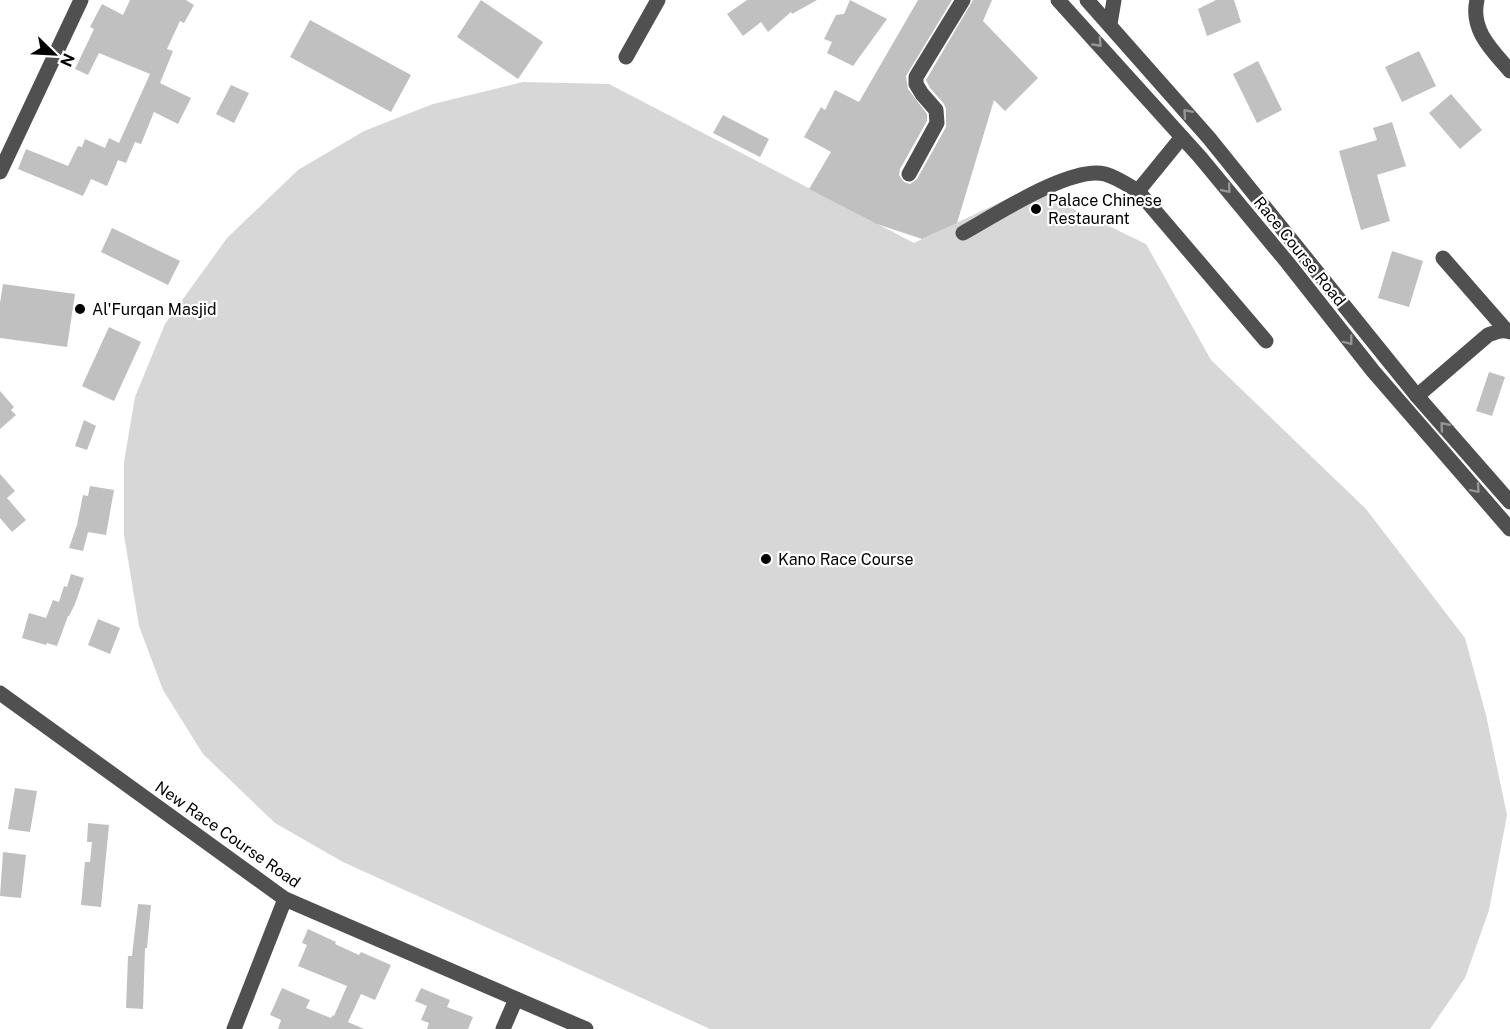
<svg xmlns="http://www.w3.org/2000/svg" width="1510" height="1029" viewBox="0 0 1510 1029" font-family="'Public Sans',sans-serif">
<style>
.green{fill:#d7d7d7}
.building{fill:#c0c0c0}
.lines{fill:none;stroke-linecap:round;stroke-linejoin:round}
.minor{stroke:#505050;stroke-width:15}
.oneway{stroke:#969696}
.poi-dot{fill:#000;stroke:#fff;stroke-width:2}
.labels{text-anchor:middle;stroke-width:4.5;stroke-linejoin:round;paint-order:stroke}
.poi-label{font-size:16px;fill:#000;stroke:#fff;text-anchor:start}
.street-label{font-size:16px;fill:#000;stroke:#fff}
</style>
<rect width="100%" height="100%" fill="#fff"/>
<path class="green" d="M 523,82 L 609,84 L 914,243 L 1030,188 L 1146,244 L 1211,360 L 1366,509 L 1465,638 L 1486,715 L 1507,815 L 1489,910 L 1465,978 L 1430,1029 L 710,1029 L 343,862 L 275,823 L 203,754 L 163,690 L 139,626 L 124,535 L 124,462 L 135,397 L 165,324 L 227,238 L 298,170 L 364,131 L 433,104 Z"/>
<g class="building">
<path d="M 130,0 L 186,0 L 194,5 L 184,23 L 180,21 L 167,49 L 173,51 L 160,83 L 191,98 L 178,124 L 154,112 L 141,144 L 135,142 L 126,163 L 118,160 L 107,186 L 91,179 L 83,196 L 18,169 L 26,149 L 68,166 L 78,146 L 82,147 L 85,139 L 105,148 L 109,138 L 119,143 L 150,74 L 99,53 L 88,75 L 75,69 L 94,29 L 90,27 L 102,4 L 123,15 Z"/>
<path d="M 481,0 L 543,42 L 518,79 L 457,37 Z"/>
<path d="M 747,0 L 817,0 L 792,14 L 791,12 L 768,32 L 761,22 L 743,36 L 727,14 Z"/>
<path d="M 850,0 L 887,19 L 853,66 L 827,53 L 832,42 L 824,39 L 836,15 L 844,14 Z"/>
<path d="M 918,0 L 952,0 L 906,76 L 908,89 L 927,114 L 927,121 L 900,169 L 899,175 L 904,182 L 910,184 L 917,179 L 946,127 L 946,109 L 944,104 L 930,88 L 926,80 L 973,0 L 992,0 L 983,21 L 1038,78 L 1005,111 L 994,100 L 957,223 L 922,239 L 877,224 L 809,189 L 831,152 L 804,137 L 821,107 L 825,110 L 835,90 L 859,102 Z"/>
<path d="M 1216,0 L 1234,0 L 1241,22 L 1207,36 L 1198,9 Z"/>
<path d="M 310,20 L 411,75 L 391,112 L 290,57 Z"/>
<path d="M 1419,51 L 1436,86 L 1402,102 L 1385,67 Z"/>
<path d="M 1258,61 L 1282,110 L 1257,123 L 1233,74 Z"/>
<path d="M 231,85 L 249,93 L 234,123 L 216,114 Z"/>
<path d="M 1451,94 L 1482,130 L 1460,149 L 1429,113 Z"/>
<path d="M 723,115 L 769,139 L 760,157 L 713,133 Z"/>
<path d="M 1392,122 L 1406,166 L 1377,175 L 1390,221 L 1361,230 L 1339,151 L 1377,140 L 1373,128 Z"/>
<path d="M 112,228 L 180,261 L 168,285 L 101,252 Z"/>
<path d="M 1392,251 L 1423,261 L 1409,307 L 1378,298 Z"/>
<path d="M 3,284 L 75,294 L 67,347 L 0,338 L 0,303 Z"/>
<path d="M 109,327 L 141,342 L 114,401 L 82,386 Z"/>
<path d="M 1489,372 L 1505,377 L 1492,416 L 1476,411 Z"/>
<path d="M 0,391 L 14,407 L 11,410 L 16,415 L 0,429 Z"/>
<path d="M 84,420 L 96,426 L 87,450 L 75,446 Z"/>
<path d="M 0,474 L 15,491 L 7,498 L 26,520 L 12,532 L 0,518 Z"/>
<path d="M 90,486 L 114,490 L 106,535 L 88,532 L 83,551 L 69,548 L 77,525 L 83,495 L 88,496 Z"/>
<path d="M 71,574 L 84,578 L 75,604 L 69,616 L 68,616 L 57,646 L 47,643 L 46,645 L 22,638 L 29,613 L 46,618 L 53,600 L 59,602 L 64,586 L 67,587 Z"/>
<path d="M 98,619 L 120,628 L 110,654 L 88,645 Z"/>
<path d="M 15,788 L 37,791 L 30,832 L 8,829 Z"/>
<path d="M 88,823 L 109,825 L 101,907 L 81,905 L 85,862 L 90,862 L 92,842 L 87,842 Z"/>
<path d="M 3,852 L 26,855 L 21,898 L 0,896 Z"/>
<path d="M 138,904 L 151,905 L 147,948 L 145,948 L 143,1009 L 126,1008 L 128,956 L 132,956 Z"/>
<path d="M 308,929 L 336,942 L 335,944 L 359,955 L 361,952 L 391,965 L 375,1000 L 361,994 L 348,1022 L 364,1029 L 278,1029 L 281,1020 L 270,1015 L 282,988 L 310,1000 L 306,1008 L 331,1018 L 333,1015 L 334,1016 L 347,986 L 298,966 L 307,945 L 302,943 Z"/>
<path d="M 421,988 L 450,1000 L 447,1007 L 473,1017 L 468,1029 L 427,1029 L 429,1023 L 421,1020 L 427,1006 L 415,1001 Z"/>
</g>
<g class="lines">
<g class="minor">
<path d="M 1058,0 L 1200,157 L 1287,262 L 1373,371 L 1510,529"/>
<path d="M 1087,0 L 1209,138 L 1417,396 L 1510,502"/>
<path d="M 1477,0 C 1470,30 1492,50 1510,71"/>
<path d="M 1110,24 L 1114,0"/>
<path d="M 626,57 L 658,0"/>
<path d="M 1182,137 L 1138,191 L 1266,341"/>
<path d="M 0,172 L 81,0"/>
<path d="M 909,174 L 937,123 L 936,110 L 922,94 L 916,84 L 916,77 L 963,0"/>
<path d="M 963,233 C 994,216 1071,165 1105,174 C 1116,177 1128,185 1138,191"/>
<path d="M 1443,258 L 1506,330"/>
<path d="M 1417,396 L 1488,335 C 1496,332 1502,329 1510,332"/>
<path d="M 0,693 L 285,899 L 586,1029"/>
<path d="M 234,1029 L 285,899"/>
<path d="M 503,1029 L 516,999"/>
</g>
</g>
<defs><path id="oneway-chevron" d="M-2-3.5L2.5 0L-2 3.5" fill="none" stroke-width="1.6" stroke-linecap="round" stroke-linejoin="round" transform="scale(1.5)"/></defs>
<g class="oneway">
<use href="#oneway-chevron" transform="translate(1098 43) rotate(47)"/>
<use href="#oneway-chevron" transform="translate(1187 113) rotate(-131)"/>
<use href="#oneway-chevron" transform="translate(1227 189) rotate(50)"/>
<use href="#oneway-chevron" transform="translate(1349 341) rotate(52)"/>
<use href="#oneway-chevron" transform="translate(1444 426) rotate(-131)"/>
<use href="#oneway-chevron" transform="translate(1476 489) rotate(49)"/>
</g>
<g class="poi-dot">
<circle cx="1036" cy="209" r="6"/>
<circle cx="80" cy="309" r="6"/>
<circle cx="766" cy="559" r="6"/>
</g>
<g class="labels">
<g class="poi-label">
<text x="1048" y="206">Palace Chinese<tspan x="1048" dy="18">Restaurant</tspan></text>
<text x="92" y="315">Al'Furqan Masjid</text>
<text x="778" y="565">Kano Race Course</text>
</g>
<g class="street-label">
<text transform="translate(1300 251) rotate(51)" y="6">Race Course Road</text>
<text transform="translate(228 834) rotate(35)" y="6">New Race Course Road</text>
</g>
</g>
<g transform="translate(54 54) rotate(114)" stroke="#ffffff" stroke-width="4.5" paint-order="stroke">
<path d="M0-4.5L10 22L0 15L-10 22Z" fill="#000000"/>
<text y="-9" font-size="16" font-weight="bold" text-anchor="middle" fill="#000000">N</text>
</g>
</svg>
